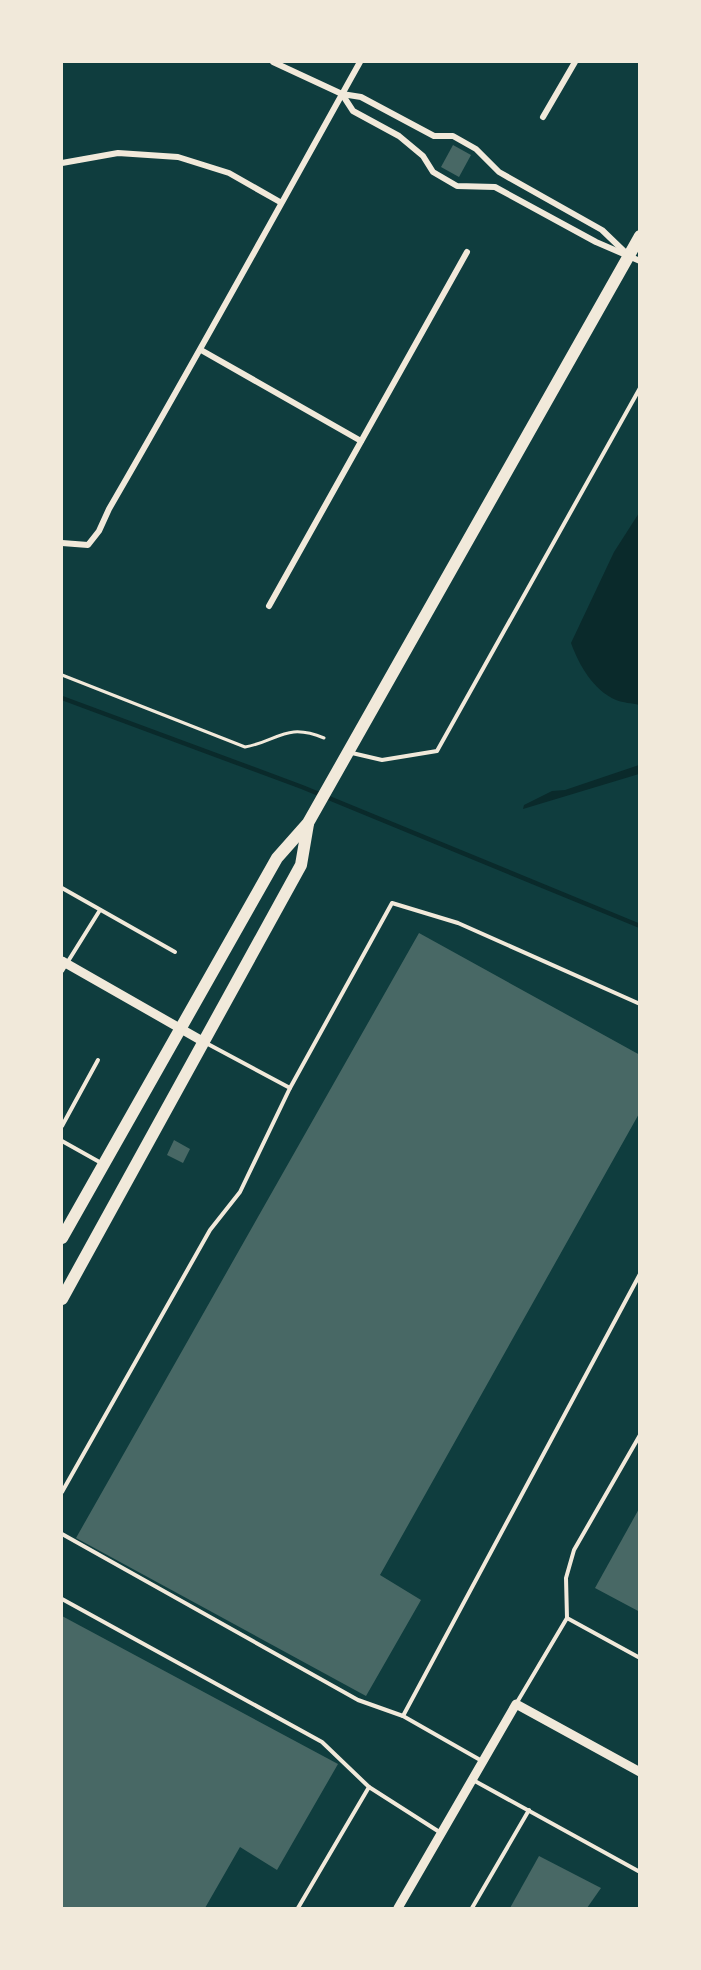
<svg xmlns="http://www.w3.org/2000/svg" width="701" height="1970" viewBox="0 0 701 1970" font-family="'PT Sans',sans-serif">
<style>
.water{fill:#0a2a2b}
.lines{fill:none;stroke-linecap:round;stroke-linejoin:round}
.stream{stroke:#0a2a2b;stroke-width:4.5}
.building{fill:#486865}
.path{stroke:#f1e9da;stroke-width:3}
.service{stroke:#f1e9da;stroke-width:4}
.minor{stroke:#f1e9da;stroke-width:6}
.tertiary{stroke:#f1e9da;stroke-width:9}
.primary{stroke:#f1e9da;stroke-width:12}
</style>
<rect width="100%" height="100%" fill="#0f3d3e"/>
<g class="water">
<path d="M 639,513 L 639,705 C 632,703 623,703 616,700 C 593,690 579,665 571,643 L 614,552 Z"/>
<path d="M 639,765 L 639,774 L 523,809 L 524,805 L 552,791 L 565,790 Z"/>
</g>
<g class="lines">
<path class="stream" d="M 62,698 L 302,787 L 640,926"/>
</g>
<g class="building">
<path d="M 453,145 L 471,155 L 459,177 L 441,167 Z"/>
<path d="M 419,933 L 640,1055 L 640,1112 L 380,1575 L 421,1600 L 366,1696 L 76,1538 Z"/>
<path d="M 174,1140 L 190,1149 L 183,1163 L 167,1155 Z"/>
<path d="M 640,1507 L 640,1612 L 595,1588 Z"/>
<path d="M 62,1616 L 338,1764 L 277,1870 L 240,1847 L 205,1908 L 62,1908 Z"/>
<path d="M 539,1856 L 601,1888 L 587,1908 L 510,1908 Z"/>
</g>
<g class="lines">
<path class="path" d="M 62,675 L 245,747 C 278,741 286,722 324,738"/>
<g class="service">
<path d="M 352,753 L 382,760 L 437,751 L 640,388"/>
<path d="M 62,888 L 175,952"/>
<path d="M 62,971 L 100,910"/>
<path d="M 290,1088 L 392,903 L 458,923 L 640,1004"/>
<path d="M 62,1126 L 98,1060"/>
<path d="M 62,1141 L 103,1164"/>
<path d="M 62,1492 L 210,1230 L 240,1192 L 290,1088 L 206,1043"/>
<path d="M 62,1534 L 358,1700 L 403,1716 L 482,1761"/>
<path d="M 62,1599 L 322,1742 L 369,1787"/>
<path d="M 567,1618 L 640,1658"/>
<path d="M 516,1704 L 567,1618 L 566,1578 L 574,1550 L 640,1435"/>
<path d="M 403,1716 L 640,1274"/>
<path d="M 473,1780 L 640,1872"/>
<path d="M 298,1908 L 369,1787 L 441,1833"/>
<path d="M 472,1908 L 529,1810"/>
</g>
<g class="minor">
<path d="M 273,62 L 342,94 L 361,97 L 434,136 L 453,136 L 476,149 L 499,172 L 602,230 L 629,256"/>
<path d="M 342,94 L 353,111 L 399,136 L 423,156 L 433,172 L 457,186 L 495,187 L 596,242 L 640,261"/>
<path d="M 543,117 L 575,62"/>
<path d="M 62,163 L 118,153 L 178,157 L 229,173 L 280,202"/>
<path d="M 201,350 L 361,441"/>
<path d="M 62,543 L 88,545 L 99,531 L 109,509 C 195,361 277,211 360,62"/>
<path d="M 269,606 L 467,252"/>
</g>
<g class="tertiary">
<path d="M 62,961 L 204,1042"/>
<path d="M 398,1908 L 516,1704 L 640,1772"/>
</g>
<g class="primary">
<path d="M 62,1238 L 277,858 L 308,823 L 640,236"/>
<path d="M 62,1299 L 301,865 L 308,824"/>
</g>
</g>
<rect width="701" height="1970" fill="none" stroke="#f1e9da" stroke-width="126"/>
</svg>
